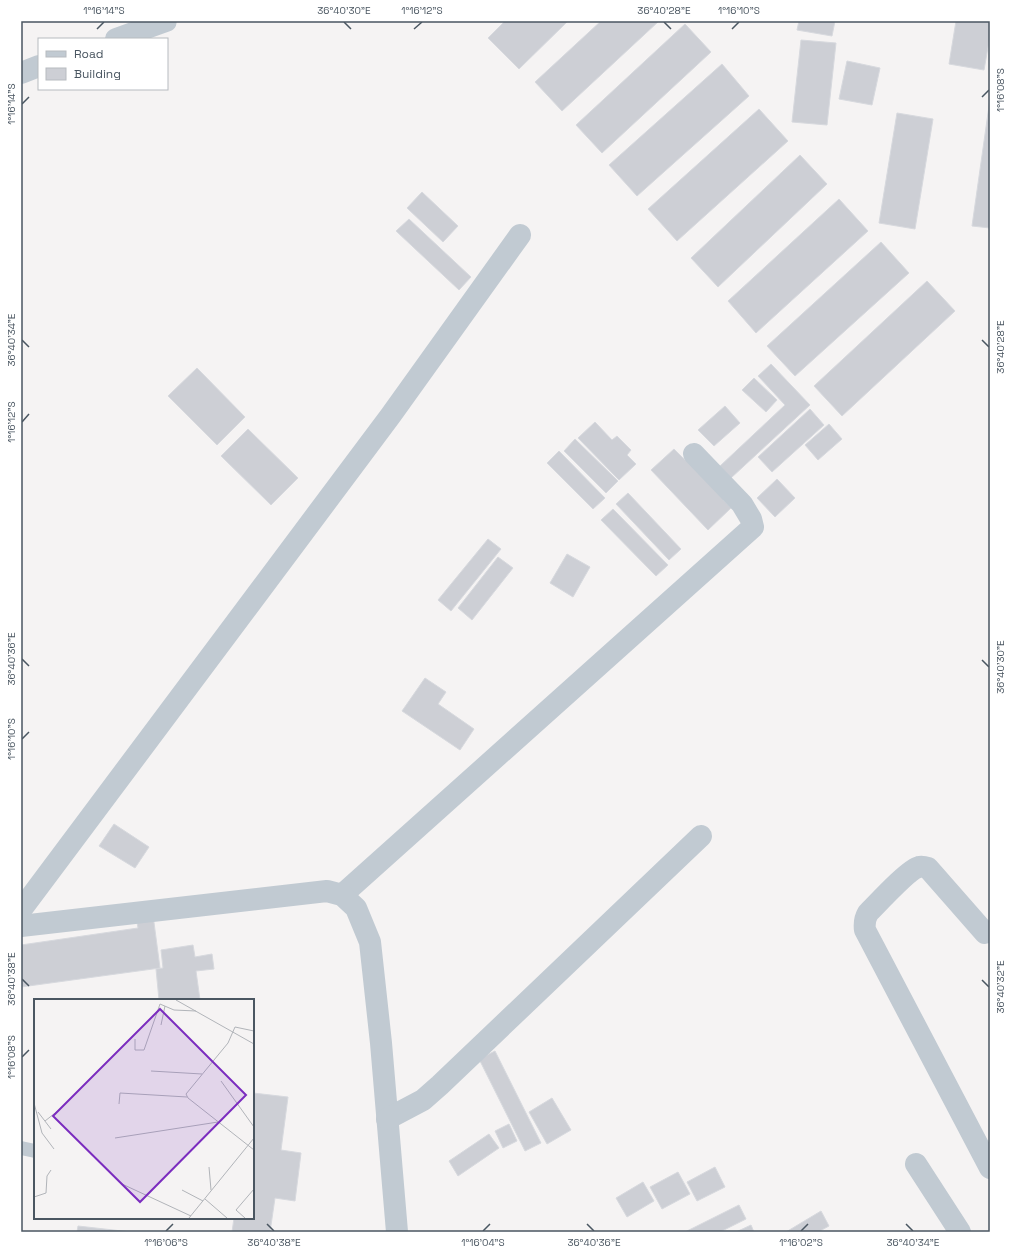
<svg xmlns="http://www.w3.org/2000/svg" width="1011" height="1253" viewBox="0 0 1011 1253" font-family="'Space Grotesk',sans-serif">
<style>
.building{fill:#cdcfd5;stroke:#d7d9de}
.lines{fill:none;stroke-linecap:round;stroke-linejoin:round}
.service{stroke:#c1cad2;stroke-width:14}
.minor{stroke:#c1cad2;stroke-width:22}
.ticks{fill:none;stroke:#4a5661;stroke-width:1.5}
.inset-road{fill:none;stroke:#b1b4b9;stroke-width:1}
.view{fill:#7b2cbf;fill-opacity:0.15;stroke:#7b2cbf;stroke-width:2}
.inset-edge{fill:none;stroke:#4a5661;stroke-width:2}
.neatline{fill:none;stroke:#4a5661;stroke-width:1.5}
.ticks-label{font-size:10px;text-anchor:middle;fill:#4a5661}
</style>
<rect width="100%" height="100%" fill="#f5f3f3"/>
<g class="building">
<path d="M 505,21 L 568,21 L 519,69 L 488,38 Z"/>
<path d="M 601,21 L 659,21 L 562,111 L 535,82 Z"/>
<path d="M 799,21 L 835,21 L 832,36 L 797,30 Z"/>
<path d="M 956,21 L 990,21 L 990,36 L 984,70 L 949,64 Z"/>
<path d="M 685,24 L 711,52 L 602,153 L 576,125 Z"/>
<path d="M 801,40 L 836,43 L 827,125 L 792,122 Z"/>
<path d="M 847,61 L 880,68 L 872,105 L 839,99 Z"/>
<path d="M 722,64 L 749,96 L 637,196 L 609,165 Z"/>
<path d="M 990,99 L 990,228 L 972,226 Z"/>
<path d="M 759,109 L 788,141 L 677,241 L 648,209 Z"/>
<path d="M 897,113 L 933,119 L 915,229 L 879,223 Z"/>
<path d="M 800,155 L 827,184 L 718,287 L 691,258 Z"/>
<path d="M 422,192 L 458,226 L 443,242 L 407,208 Z"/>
<path d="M 839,199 L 868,231 L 756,333 L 728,301 Z"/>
<path d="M 409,219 L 471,277 L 459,290 L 396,231 Z"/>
<path d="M 881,242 L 909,273 L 795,376 L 767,346 Z"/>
<path d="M 927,281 L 955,311 L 842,416 L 814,386 Z"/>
<path d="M 771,364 L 810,405 L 731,478 L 720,466 L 785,405 L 758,376 Z"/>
<path d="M 197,368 L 245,417 L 217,445 L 168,396 Z"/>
<path d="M 754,378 L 777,400 L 766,412 L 742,390 Z"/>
<path d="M 725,406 L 740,423 L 714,446 L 698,430 Z"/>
<path d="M 810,409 L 824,425 L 772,472 L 758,457 Z"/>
<path d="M 595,422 L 612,440 L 617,436 L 631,450 L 627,455 L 636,464 L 619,480 L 578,438 Z"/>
<path d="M 829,424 L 842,439 L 818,460 L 805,445 Z"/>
<path d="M 248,429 L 298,478 L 271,505 L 221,456 Z"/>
<path d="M 575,439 L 618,481 L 606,493 L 564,451 Z"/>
<path d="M 674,449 L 685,460 L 689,457 L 725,497 L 723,500 L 731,508 L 708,530 L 651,470 Z"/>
<path d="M 559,451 L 605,498 L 593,509 L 547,463 Z"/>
<path d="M 777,479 L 795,498 L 775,517 L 757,498 Z"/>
<path d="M 628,493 L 681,549 L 669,560 L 616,504 Z"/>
<path d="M 613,509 L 668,565 L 656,576 L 601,520 Z"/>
<path d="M 488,539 L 501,549 L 451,611 L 438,600 Z"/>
<path d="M 567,554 L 590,567 L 573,597 L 550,583 Z"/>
<path d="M 498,557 L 513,568 L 472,620 L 458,608 Z"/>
<path d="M 425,678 L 446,692 L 438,704 L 474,729 L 460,750 L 402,711 Z"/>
<path d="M 114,824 L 149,847 L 135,868 L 99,846 Z"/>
<path d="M 153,915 L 160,968 L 21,987 L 21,945 L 138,928 L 136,917 Z"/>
<path d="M 193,945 L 195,957 L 212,954 L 214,969 L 196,971 L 200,1000 L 159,1000 L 156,969 L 163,968 L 161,950 Z"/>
<path d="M 495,1051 L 541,1143 L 525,1151 L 479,1059 Z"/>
<path d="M 253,1093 L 288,1097 L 281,1150 L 301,1153 L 295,1201 L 275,1198 L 270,1232 L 232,1232 L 234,1218 L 253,1218 Z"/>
<path d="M 552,1098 L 571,1130 L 547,1144 L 529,1112 Z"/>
<path d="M 509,1124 L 517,1141 L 503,1148 L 495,1131 Z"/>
<path d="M 489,1134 L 499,1148 L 458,1176 L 449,1161 Z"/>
<path d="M 715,1167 L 725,1187 L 697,1201 L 687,1182 Z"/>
<path d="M 678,1172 L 690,1194 L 662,1209 L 650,1187 Z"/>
<path d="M 643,1182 L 654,1201 L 627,1217 L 616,1198 Z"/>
<path d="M 739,1205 L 746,1219 L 720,1232 L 685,1232 Z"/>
<path d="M 821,1211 L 829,1226 L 818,1232 L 786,1232 Z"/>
<path d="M 751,1225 L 754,1232 L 736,1232 Z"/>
<path d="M 78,1226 L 131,1232 L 77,1232 Z"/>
</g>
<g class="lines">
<path class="service" d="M 21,1148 L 35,1151"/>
<g class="minor">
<path d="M 116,39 L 166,21"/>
<path d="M 21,73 L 39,66"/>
<path d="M 342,895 L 753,527 L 751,519 L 742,504 L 694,454"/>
<path d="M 21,910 L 391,415 L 520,235"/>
<path d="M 21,926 L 327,891 L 342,895 L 356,908 L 370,942 L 381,1043 L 397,1232"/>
<path d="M 985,933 L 928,868 C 925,867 922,866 919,867 C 909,869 877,904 868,913 C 865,918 864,923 865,930 L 990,1168"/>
<path d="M 387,1119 L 423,1100 L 440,1085 L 701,836"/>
<path d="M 916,1164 L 960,1232"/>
</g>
</g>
<path class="ticks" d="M 344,22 L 351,29M 664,22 L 671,29M 97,29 L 104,22M 414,29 L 422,22M 732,29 L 739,22M 982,97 L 989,90M 22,104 L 29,97M 22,340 L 29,347M 982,340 L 989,347M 22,422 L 29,414M 22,659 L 29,666M 982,660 L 989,667M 22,739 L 29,732M 22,979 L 29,986M 982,980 L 989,987M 22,1057 L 29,1050M 267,1224 L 274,1231M 587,1224 L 594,1231M 906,1224 L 913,1231M 166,1231 L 173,1224M 483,1231 L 490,1224M 801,1231 L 808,1224"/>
<g transform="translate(34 999)">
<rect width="220" height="220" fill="#f5f3f3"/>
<path class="inset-road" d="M 142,1 L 220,45M 127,26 L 131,7M 220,32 L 201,28 L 194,44 L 152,95 L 154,99 L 220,151M 101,40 L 101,51 L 110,51 L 126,5 L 140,11 L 162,12M 117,72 L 168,75M 187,82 L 220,128M 0,104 L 8,134 L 20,150M 85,105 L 86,94 L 153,98M 4,113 L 17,130M 11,122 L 25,111M 81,139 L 184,123M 175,168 L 177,191M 88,185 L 157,217M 148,191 L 169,202M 0,198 L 12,194 L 13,177 L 17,171M 171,200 L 193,219M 155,219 L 220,139M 211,219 L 202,211 L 220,190"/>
<path class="view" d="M 126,10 L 212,96 L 106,203 L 19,117 Z"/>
<rect width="220" height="220" class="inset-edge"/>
</g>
<rect width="1011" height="1253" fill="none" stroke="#ffffff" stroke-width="44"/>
<rect x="38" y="38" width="130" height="52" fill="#ffffff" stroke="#b7bbc0"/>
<rect x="46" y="51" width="20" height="6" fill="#c1cad2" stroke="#b7bbc0"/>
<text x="74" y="58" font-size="12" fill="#4a5661">Road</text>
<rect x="46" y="68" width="20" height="12" fill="#cdcfd5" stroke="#b7bbc0"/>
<text x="74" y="78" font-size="12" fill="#4a5661">Building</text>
<rect x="22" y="22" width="967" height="1209" class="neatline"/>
<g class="ticks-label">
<text x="104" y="14">1°16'14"S</text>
<text x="344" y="14">36°40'30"E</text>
<text x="422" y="14">1°16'12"S</text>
<text x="664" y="14">36°40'28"E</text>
<text x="739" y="14">1°16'10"S</text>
<text transform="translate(1000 90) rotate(-90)" y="4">1°16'08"S</text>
<text transform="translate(11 104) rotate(-90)" y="4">1°16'14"S</text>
<text transform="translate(11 340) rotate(-90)" y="4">36°40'34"E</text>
<text transform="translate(1000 347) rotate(-90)" y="4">36°40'28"E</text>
<text transform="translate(11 422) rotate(-90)" y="4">1°16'12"S</text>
<text transform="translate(11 659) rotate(-90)" y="4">36°40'36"E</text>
<text transform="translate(1000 667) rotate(-90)" y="4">36°40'30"E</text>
<text transform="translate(11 739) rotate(-90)" y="4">1°16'10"S</text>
<text transform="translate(11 979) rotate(-90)" y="4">36°40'38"E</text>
<text transform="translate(1000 987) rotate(-90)" y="4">36°40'32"E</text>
<text transform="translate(11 1057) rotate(-90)" y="4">1°16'08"S</text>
<text x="166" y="1246">1°16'06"S</text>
<text x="274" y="1246">36°40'38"E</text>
<text x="483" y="1246">1°16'04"S</text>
<text x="594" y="1246">36°40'36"E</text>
<text x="801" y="1246">1°16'02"S</text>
<text x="913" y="1246">36°40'34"E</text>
</g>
</svg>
